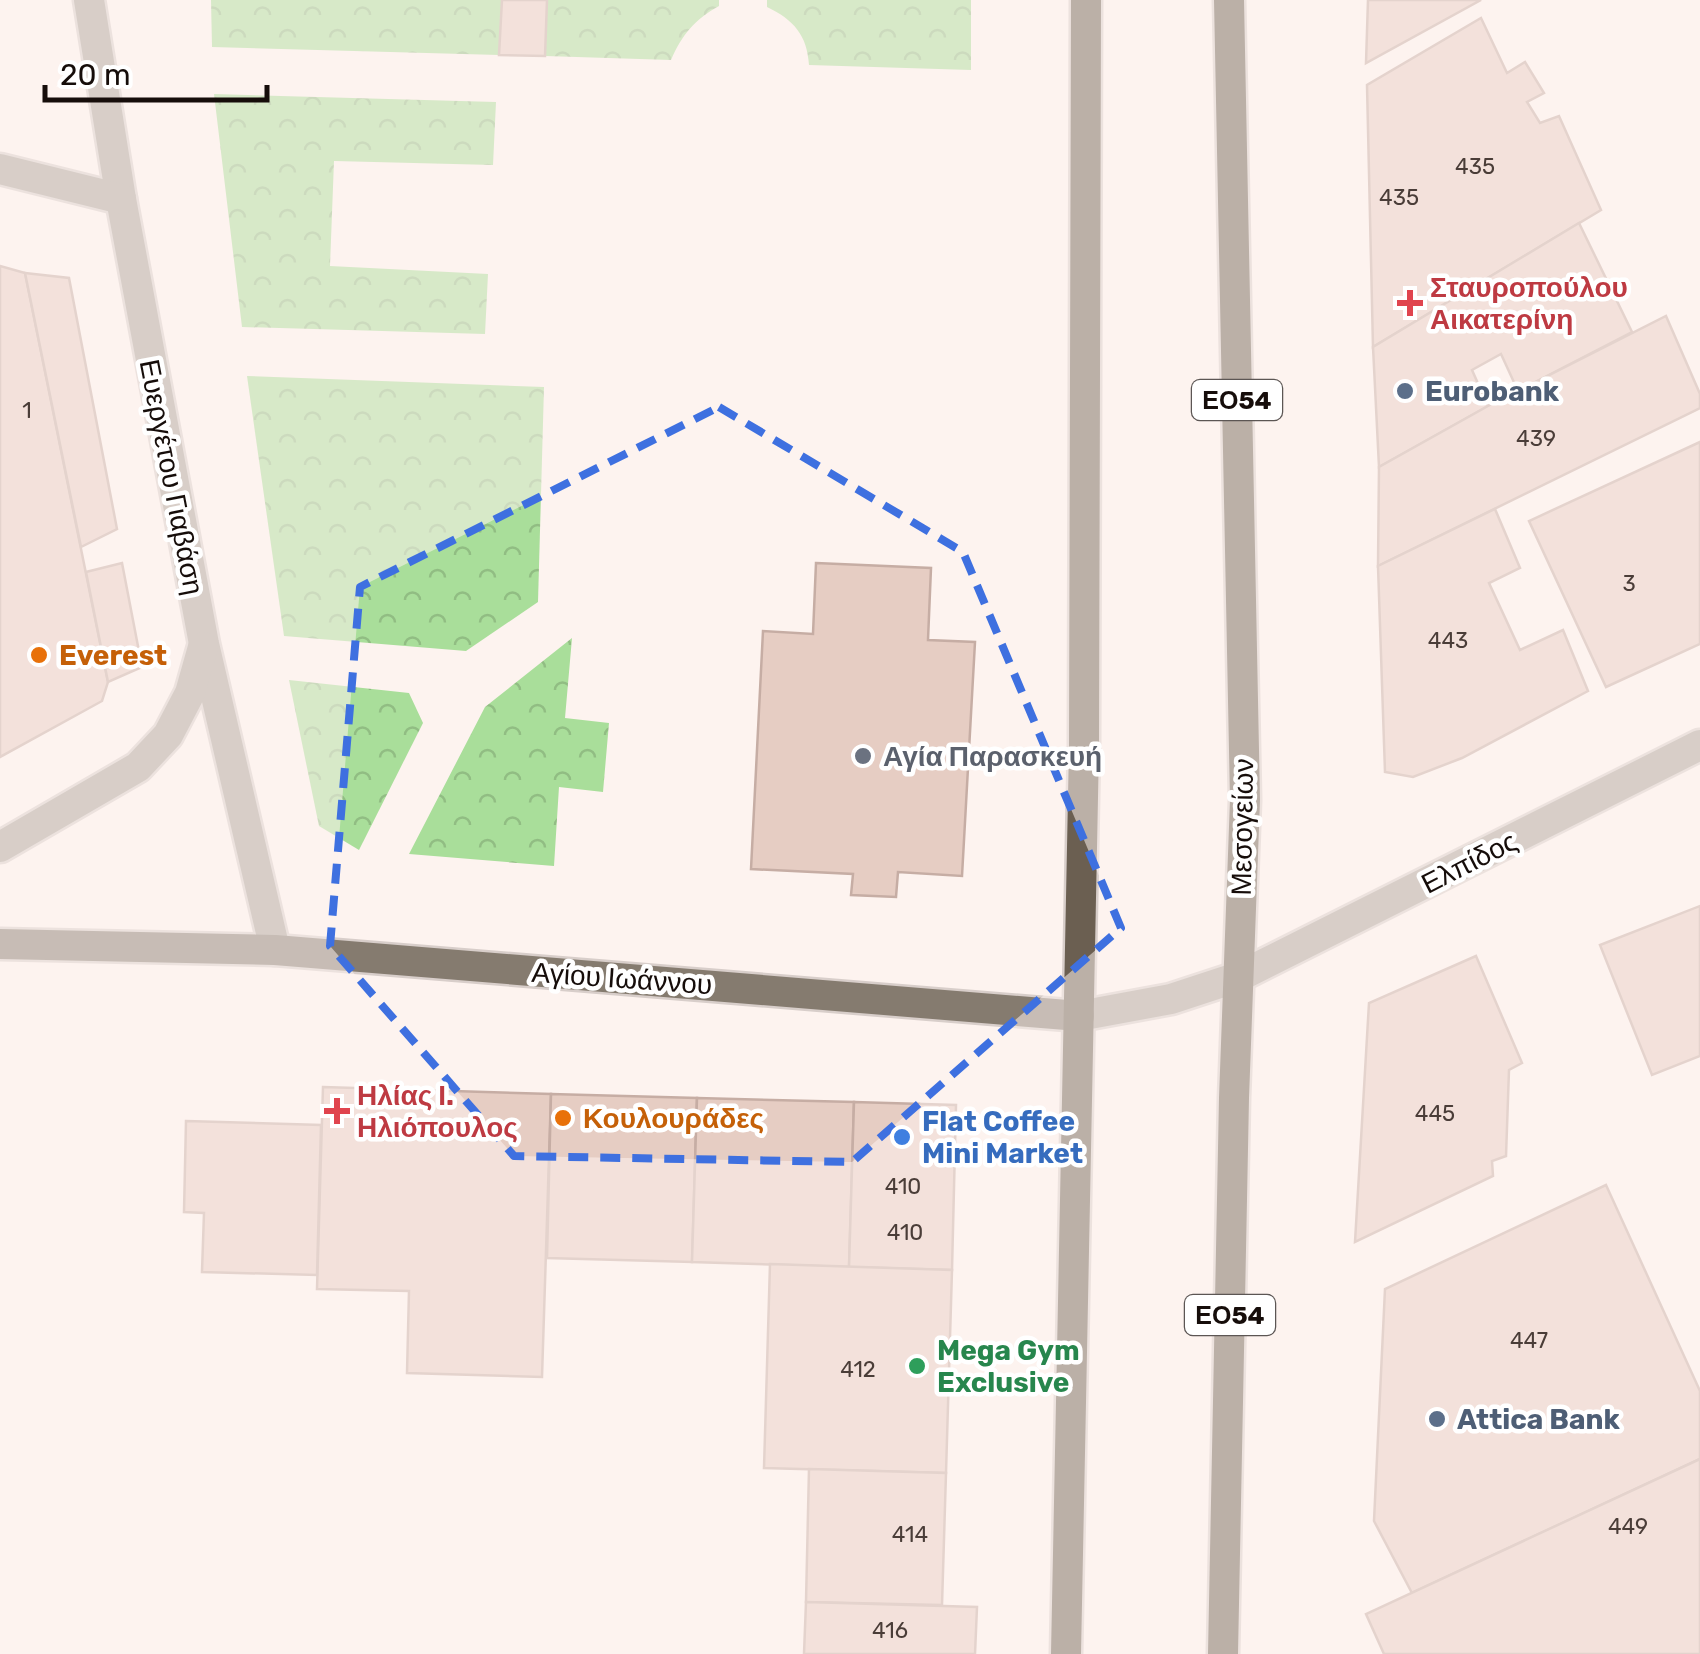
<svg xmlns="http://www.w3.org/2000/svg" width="1700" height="1654" viewBox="0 0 1700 1654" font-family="Rubik,sans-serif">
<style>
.park{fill:url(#park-crowns)}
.building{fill:#e6cdc3;stroke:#c6ada4;stroke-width:2.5}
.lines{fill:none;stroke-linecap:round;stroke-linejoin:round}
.street-casing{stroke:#d8ceca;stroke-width:35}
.secondary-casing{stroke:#d8ceca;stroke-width:35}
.primary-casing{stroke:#d8ceca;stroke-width:35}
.street{stroke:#aaa39a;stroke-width:30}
.secondary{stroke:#857b6f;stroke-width:30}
.primary{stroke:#6b5f51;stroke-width:30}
.marked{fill:none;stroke:#3e70e0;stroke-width:8;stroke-dasharray:20 12;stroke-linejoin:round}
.health-dot{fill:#e0444e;stroke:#fff;stroke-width:4}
.service-dot{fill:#5c6f8a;stroke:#fff;stroke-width:4}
.food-dot{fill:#e8710a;stroke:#fff;stroke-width:4}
.worship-dot{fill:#6b7280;stroke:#fff;stroke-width:4}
.shop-dot{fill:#3f7fe0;stroke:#fff;stroke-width:4}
.leisure-dot{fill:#2e9e5b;stroke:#fff;stroke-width:4}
.labels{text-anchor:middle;stroke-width:9;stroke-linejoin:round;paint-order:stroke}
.number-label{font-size:22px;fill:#4a3d38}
.shield{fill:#fff;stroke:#5c5654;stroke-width:2.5}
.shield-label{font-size:25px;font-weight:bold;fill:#160d0a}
.health-label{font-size:28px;font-weight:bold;fill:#be3a42;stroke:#fff;text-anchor:start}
.service-label{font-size:28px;font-weight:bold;fill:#4e5e75;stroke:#fff;text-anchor:start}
.street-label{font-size:28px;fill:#160d0a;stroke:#fff}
.food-label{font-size:28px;font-weight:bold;fill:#c56008;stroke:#fff;text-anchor:start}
.worship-label{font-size:28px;font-weight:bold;fill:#5b616d;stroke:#fff;text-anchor:start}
.shop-label{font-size:28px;font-weight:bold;fill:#366cbe;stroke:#fff;text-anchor:start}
.leisure-label{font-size:28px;font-weight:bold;fill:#27864d;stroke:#fff;text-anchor:start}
</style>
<defs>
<pattern id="park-crowns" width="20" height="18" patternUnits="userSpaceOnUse" patternTransform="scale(2.5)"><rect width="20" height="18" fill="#a9de9a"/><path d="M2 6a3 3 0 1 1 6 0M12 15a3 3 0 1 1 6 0" fill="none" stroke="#91bd83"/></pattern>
</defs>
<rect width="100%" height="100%" fill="#fdf3ef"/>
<g class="park">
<path d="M 211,0 L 502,0 L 499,55 L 212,47 Z"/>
<path d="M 547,0 L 719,0 L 719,6 C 695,19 682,35 671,60 L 545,56 Z"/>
<path d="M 767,0 L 971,0 L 971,70 L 809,65 C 807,35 794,20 767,7 Z"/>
<path d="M 214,94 L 496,102 L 493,165 L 334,161 L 330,266 L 488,274 L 485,334 L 242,327 Z"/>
<path d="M 247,376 L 544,387 L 538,602 L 466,651 L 284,636 Z"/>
<path d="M 572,638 L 565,718 L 609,723 L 603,792 L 559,787 L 554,866 L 409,854 L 485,707 Z"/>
<path d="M 289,680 L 409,693 L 423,723 L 359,850 L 319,826 Z"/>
</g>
<g class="building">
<path d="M 502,0 L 547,0 L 545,56 L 499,55 Z"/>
<path d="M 1368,0 L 1481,0 L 1366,63 Z"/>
<path d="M 1481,18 L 1507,73 L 1525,62 L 1544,93 L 1527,102 L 1540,123 L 1559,116 L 1601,210 L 1373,347 L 1367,85 Z"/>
<path d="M 1579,223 L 1632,332 L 1518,391 L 1501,354 L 1472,370 L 1488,406 L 1379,467 L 1373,347 Z"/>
<path d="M 0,266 L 25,273 L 108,682 L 102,701 L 0,757 Z"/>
<path d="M 25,273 L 69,278 L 117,529 L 81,547 Z"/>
<path d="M 1666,316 L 1700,394 L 1700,408 L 1378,566 L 1379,467 L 1488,406 Z"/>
<path d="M 1700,442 L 1700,644 L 1606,687 L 1529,521 Z"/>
<path d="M 1495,509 L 1520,568 L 1489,583 L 1520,650 L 1563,630 L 1588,691 L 1462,758 L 1413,777 L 1385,772 L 1378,566 Z"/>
<path d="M 122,563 L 142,667 L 108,682 L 86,572 Z"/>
<path d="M 816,563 L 931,568 L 928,640 L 975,642 L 962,876 L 898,872 L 896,897 L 851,895 L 853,874 L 751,869 L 763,631 L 813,634 Z"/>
<path d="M 1700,906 L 1700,1056 L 1652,1075 L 1600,945 Z"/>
<path d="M 1476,956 L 1522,1063 L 1509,1070 L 1506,1156 L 1492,1161 L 1493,1176 L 1355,1242 L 1369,1003 Z"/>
<path d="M 323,1087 L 551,1094 L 542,1377 L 407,1373 L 409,1291 L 317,1289 Z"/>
<path d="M 551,1094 L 697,1098 L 692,1262 L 547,1258 Z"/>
<path d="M 697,1098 L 854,1102 L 849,1267 L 692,1262 Z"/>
<path d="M 854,1102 L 956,1105 L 952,1270 L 849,1267 Z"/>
<path d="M 186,1121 L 321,1125 L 317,1275 L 202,1272 L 204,1213 L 184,1212 Z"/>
<path d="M 1606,1185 L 1700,1391 L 1700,1459 L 1412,1593 L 1374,1521 L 1385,1289 Z"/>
<path d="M 770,1264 L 952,1270 L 946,1473 L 764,1468 Z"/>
<path d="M 1700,1459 L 1700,1654 L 1384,1654 L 1366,1614 Z"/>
<path d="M 809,1469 L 946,1473 L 942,1605 L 806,1602 Z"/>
<path d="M 806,1602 L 977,1607 L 975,1654 L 804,1654 Z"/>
</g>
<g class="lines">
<g class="street-casing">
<g id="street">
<path d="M 89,0 L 121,199 L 204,644 L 275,950"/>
<path d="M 0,169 L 121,199"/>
<path d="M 0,847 L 138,767 L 168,735 L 190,693 L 203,647"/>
<path d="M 1079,1016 L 1171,999 L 1238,977 L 1700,745"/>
</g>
</g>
<g class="secondary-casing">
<path id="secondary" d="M 0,944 L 275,950 L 1079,1016"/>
</g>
<g class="primary-casing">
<g id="primary">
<path d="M 1066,1654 L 1084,747 L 1086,0"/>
<path d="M 1223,1654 L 1234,1098 L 1245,800 L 1229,0"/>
</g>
</g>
<use href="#street" class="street"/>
<use href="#secondary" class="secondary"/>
<use href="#primary" class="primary"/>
</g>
<path d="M0 0H1700V1654H0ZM 719,407 L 963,552 L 1121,928 L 852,1162 L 514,1156 L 330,946 L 360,587 Z" fill="#fdf3ef" fill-opacity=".55" fill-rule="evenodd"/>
<path class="marked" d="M 719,407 L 963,552 L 1121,928 L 852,1162 L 514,1156 L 330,946 L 360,587 Z"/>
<g class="health-dot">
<path d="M1405 288h10v10h10v10h-10v10h-10v-10h-10v-10h10z"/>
<path d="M332 1096h10v10h10v10h-10v10h-10v-10h-10v-10h10z"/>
</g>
<g class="service-dot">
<circle cx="1405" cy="391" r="10"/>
<circle cx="1437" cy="1419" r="10"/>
</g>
<g class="food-dot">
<circle cx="39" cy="655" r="10"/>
<circle cx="563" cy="1118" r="10"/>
</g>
<circle class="worship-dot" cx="863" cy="756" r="10"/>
<circle class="shop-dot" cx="902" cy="1137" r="10"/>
<circle class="leisure-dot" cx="917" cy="1366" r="10"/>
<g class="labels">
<g class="number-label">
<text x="1475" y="174">435</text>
<text x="1399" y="205">435</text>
<text x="27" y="418">1</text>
<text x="1536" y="446">439</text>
<text x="1629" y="591">3</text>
<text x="1448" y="648">443</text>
<text x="1435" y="1121">445</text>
<text x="903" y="1194">410</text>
<text x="905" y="1240">410</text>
<text x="1529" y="1348">447</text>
<text x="858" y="1377">412</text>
<text x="1628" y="1534">449</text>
<text x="910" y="1542">414</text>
<text x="890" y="1638">416</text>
</g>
<g class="shield">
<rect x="1192" y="380" width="90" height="40" rx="8"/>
<rect x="1185" y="1295" width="90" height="40" rx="8"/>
</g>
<g class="shield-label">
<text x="1237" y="409">ΕΟ54</text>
<text x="1230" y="1324">ΕΟ54</text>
</g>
<g class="health-label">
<text x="1430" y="297">Σταυροπούλου<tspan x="1430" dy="32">Αικατερίνη</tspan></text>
<text x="357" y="1105">Ηλίας Ι.<tspan x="357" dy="32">Ηλιόπουλος</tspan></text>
</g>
<g class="service-label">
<text x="1425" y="401">Eurobank</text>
<text x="1457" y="1429">Attica Bank</text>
</g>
<g class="street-label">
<text transform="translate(172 477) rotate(79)" y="10">Ευεργέτου Γιαβάση</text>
<text transform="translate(1242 827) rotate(-89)" y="10">Μεσογείων</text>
<text transform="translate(1469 862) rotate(-27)" y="10">Ελπίδος</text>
<text transform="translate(622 978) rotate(4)" y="10">Αγίου Ιωάννου</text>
</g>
<g class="food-label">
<text x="59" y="665">Everest</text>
<text x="583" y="1128">Κουλουράδες</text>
</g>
<g class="worship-label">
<text x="883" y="766">Αγία Παρασκευή</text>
</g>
<g class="shop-label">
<text x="922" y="1131">Flat Coffee<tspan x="922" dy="32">Mini Market</tspan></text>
</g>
<g class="leisure-label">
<text x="937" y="1360">Mega Gym<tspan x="937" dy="32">Exclusive</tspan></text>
</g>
</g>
<path d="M45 85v15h222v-15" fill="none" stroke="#160d0a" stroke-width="5"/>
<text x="60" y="85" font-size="30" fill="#160d0a" stroke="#ffffff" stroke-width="8" paint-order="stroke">20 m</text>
</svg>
